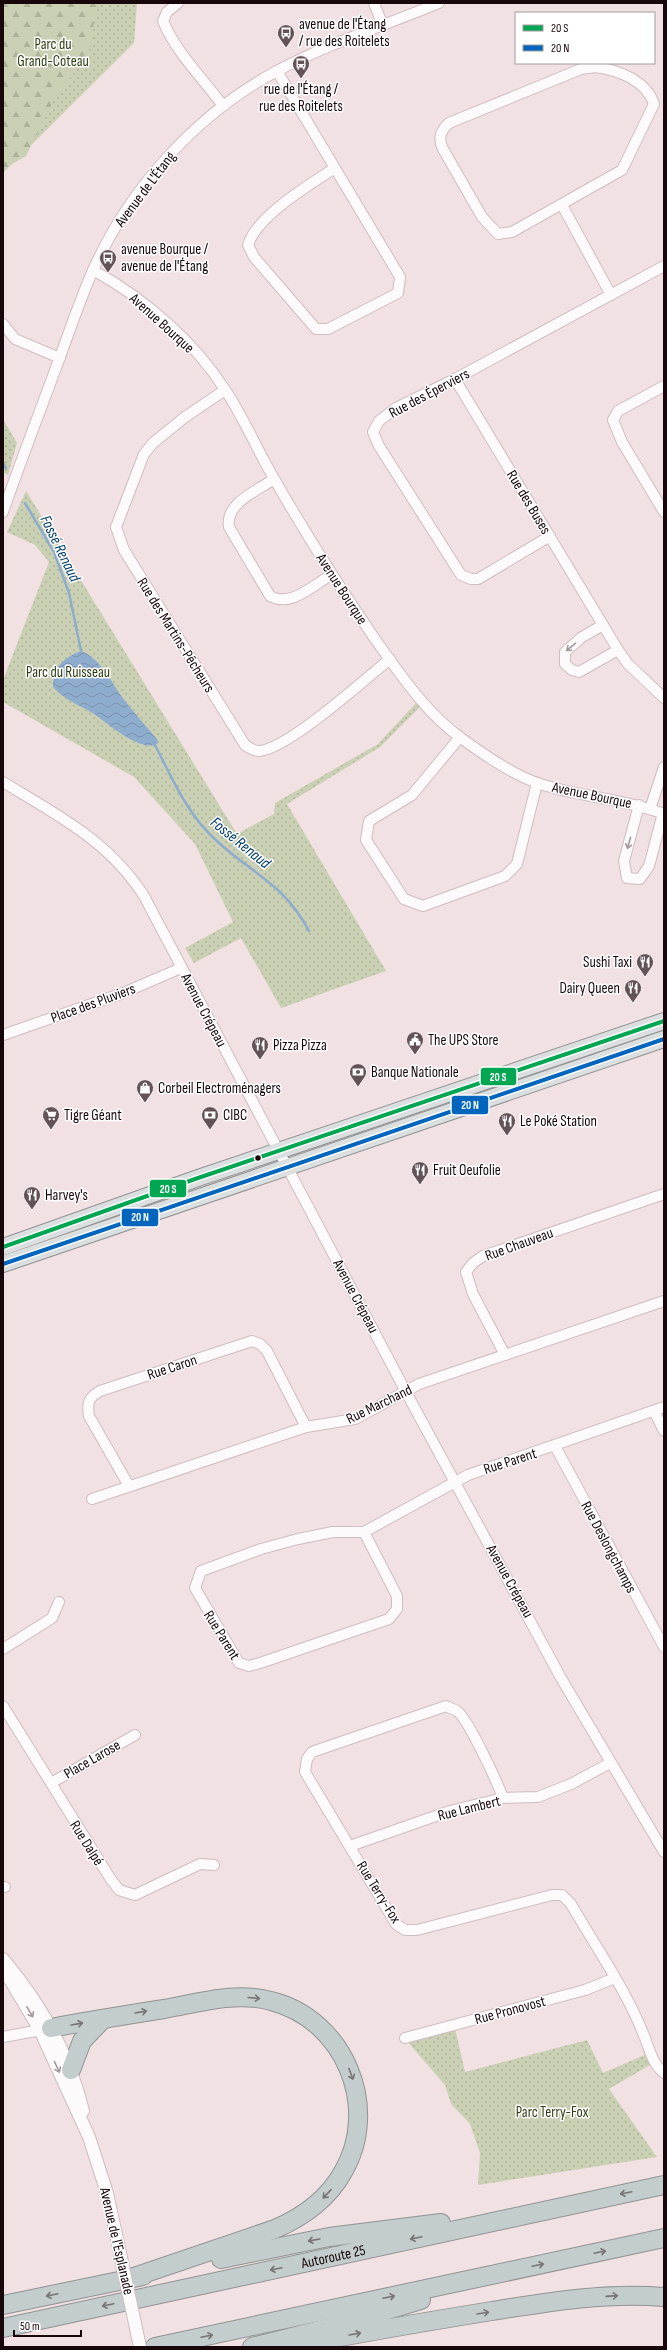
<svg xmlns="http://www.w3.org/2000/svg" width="667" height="2350" viewBox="0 0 667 2350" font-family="'Sofia Sans Condensed',sans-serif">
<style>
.green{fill:url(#green-dots)}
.forest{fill:url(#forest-firs)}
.water{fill:url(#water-waves)}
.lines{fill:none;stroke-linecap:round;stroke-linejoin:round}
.stream{stroke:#8eaccd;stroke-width:2.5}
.minor-casing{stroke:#cfbdc0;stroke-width:12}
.tertiary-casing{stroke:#cfbdc0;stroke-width:14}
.primary-casing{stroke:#909394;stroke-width:18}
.motorway-casing{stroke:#909394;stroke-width:20}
.minor{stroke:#fdfafb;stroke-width:10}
.tertiary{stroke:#fdfafb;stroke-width:12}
.primary{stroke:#dbdfdf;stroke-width:16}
.motorway{stroke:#c4cdcd;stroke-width:18}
.tertiary-bridge-casing{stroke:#cfbdc0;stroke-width:14;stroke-linecap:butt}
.tertiary-bridge{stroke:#fdfafb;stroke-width:12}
.bus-1-casing{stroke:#fff;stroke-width:7}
.bus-2-casing{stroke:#fff;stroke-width:7}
.bus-1{stroke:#00a651;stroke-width:4}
.bus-2{stroke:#0065bd;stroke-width:4}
.oneway{stroke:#a1999b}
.oneway2{stroke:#777475}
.bus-dot{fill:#18070a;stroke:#fff;stroke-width:1.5}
.labels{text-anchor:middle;stroke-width:3;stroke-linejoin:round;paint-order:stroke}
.poi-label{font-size:15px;fill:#18070a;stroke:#fff;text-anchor:start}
.park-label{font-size:15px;fill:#2d3e11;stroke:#fff}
.street-label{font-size:15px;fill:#18070a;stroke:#fff}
.water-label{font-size:16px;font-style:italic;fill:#003d6a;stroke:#fff}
.line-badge{stroke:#fff;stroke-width:1.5}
.badge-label{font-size:11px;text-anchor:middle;font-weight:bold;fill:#fff}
</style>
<defs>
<pattern id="green-dots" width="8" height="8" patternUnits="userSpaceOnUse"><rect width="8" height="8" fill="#cad0b3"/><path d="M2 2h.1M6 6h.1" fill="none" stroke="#adb199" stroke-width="1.8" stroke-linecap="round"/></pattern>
<pattern id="forest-firs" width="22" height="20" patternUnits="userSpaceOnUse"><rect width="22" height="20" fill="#cad0b3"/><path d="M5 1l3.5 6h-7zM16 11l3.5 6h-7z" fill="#adb199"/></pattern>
<pattern id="water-waves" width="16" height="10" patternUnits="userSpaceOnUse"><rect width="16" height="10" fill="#8eaccd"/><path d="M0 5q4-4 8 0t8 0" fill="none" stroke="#7a92af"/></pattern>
</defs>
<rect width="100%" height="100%" fill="#f2e1e3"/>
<g class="green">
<path d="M 3,3 L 137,3 L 134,43 L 3,173 Z"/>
<path d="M 3,419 L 17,443 L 8,475 L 3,472 Z"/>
<path d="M 26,491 L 237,834 L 274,814 L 275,803 L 378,744 L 417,702 L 421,706 L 380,747 L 287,804 L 386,971 L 281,1008 L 241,938 L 194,963 L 185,948 L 233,922 L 195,844 L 134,777 L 3,702 L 3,680 L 49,562 L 35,545 L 7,532 Z"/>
<path d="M 454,2024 L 465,2072 L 587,2040 L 603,2073 L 647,2054 L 650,2065 L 609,2089 L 657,2157 L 478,2185 L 480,2153 L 470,2124 L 451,2104 L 445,2085 L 406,2040 Z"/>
</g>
<path class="forest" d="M 3,3 L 97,3 L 89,54 L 54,99 L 26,156 L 3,169 Z"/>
<path class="water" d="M 81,651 C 101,658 112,684 125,701 C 135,714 146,726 157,739 L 158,743 C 143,755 106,722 94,714 C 80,705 64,700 53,687 C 52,669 64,657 81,651 Z"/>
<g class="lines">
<g class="stream">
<path d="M 3,463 L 6,468"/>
<path d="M 25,503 L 54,552 L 69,593 L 81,651"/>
<path d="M 155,745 C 173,780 188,816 218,842 C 254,875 284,884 309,931"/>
</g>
<g class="minor-casing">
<g id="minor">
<path d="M 178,3 L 167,12 L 163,21 C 177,54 202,77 223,106"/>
<path d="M 374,3 L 383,26"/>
<path d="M 595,67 C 618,70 646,80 654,104 L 622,170 L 512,232 L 498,234 L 482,217 L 443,149 C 438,139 440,131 449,123 L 581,69 Z"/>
<path d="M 277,71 L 400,277 L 398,293 L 328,329 L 316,329 L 254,257 L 248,245 C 257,216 309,185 335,168"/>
<path d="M 562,205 L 611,295"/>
<path d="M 93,270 C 145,299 194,341 226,391 C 245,420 258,452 276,482 C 307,536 340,588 375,639 C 400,674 426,713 461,738 C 484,755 513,775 540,784 C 581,797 624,799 664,814"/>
<path d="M 3,324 L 15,339 L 60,358"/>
<path d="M 455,379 L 618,650 L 628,664 L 664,698"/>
<path d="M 664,386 L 618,411 L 613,420 L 622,442 L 664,512"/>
<path d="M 225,390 L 185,417 L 153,443 L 144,454 L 116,527 L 124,550 L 245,745 C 248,747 254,751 258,751 C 286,751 365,679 390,659"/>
<path d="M 274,479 C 257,491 225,503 229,527 L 270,596 C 291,608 313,585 331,575"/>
<path d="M 3,512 C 20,463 39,414 57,365 C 69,333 80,299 94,268 C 131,187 196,115 275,72 C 324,45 386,25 439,3"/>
<path d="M 550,536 L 478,579 L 471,579 L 461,575 L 379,446 L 373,432 L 379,421 L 396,408 L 455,379 L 664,266"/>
<path d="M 603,625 L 582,637 L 565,652 L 565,664 L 572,670 L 579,672 L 618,650"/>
<path d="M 460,737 L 412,795 L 369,821 L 366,840 L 404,899 L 423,906 L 505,876 L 517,864 L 537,783"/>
<path d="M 3,782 C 57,815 109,841 144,896 L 406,1392 L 561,1678 L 664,1852"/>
<path d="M 639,805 L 624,861 L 627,878 L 640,879 L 649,866 L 663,813"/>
<path d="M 650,809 L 664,767"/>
<path d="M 3,1035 L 123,993 L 181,968"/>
<path d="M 505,1355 L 473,1294 L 466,1272 L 473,1263 L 483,1256 L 664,1194"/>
<path d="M 654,1411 L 664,1431"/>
<path d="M 555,1446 L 664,1647"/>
<path d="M 129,1486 L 89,1416 C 87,1403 88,1398 100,1391 L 252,1341 L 260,1344 L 267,1351 L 306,1427"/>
<path d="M 92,1499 L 306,1427 L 355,1419 L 419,1384 L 664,1301"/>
<path d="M 364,1532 L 397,1596 L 397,1609 L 389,1619 L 260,1663 L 249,1666 L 239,1663 L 195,1588 L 201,1571 L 261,1549 L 298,1539 L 333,1532 L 364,1532 L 468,1475 L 664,1407"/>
<path d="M 3,1649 L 52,1618 L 59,1602"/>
<path d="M 3,1706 L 110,1878 L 119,1890 L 135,1895 L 200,1864 L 214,1865"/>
<path d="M 51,1783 L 135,1735"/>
<path d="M 503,1798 C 497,1782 469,1720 457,1711 C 454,1709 449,1708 446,1706 L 312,1752 L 307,1759 L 305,1772 L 396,1924 L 405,1930 L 417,1930 L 552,1895 L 562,1895 L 571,1904 C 595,1946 625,1988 643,2033 C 649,2047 652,2064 664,2073"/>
<path d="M 350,1846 L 450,1811 L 503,1798 L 538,1797 L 571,1784 L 610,1763"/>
<path d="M 3,1887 L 5,1887"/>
<path d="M 3,2037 L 46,2029"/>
<path d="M 405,2038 L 585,1990 L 615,1978"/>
</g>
</g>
<g class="tertiary-casing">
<g id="tertiary">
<path d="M 3,1959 C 41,2004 69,2053 83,2111"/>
<path d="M 3,1968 L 40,2030 L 89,2137 L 107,2193 L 120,2253"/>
</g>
</g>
<g class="primary-casing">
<g id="primary">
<path d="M 3,1247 L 198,1178 L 664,1021"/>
<path d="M 3,1264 L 664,1039"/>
</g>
</g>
<g class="motorway-casing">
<g id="motorway">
<path d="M 51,2028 C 88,2021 126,2015 164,2009 C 199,2003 236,1991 271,2001 C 344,2019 381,2107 343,2172 C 328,2199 303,2217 275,2229 L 131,2278"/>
<path d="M 71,2070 L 82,2041 L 103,2019"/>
<path d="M 221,2259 L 329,2237 L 441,2223"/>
<path d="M 3,2305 L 143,2276"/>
<path id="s1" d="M 3,2328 L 664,2185"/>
<path d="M 155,2347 L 664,2238"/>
<path d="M 252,2347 L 332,2327 L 421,2300"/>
<path d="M 289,2347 C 357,2333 424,2322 492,2311 C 548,2302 607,2292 664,2297"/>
</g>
</g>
<use href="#minor" class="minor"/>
<use href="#tertiary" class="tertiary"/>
<use href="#primary" class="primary"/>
<use href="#motorway" class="motorway"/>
<g class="tertiary-bridge-casing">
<path id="tertiary-bridge" d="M 120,2253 L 140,2347"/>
</g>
<use href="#tertiary-bridge" class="tertiary-bridge"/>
<g class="bus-1-casing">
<path id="bus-1" d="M 3,1247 L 198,1178 L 664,1021"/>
</g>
<g class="bus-2-casing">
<path id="bus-2" d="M 3,1264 L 664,1039"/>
</g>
<use href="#bus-1" class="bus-1"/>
<use href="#bus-2" class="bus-2"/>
</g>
<defs><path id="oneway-shaft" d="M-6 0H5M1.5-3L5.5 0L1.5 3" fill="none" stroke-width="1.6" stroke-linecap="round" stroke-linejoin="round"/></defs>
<g class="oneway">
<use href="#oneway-shaft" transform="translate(571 647) rotate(141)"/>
<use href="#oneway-shaft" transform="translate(629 843) rotate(105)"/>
<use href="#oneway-shaft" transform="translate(30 2012) rotate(60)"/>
<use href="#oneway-shaft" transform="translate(57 2067) rotate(65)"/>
</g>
<g class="oneway2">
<use href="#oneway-shaft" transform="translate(254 1998) rotate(5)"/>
<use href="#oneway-shaft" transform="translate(141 2012) rotate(-10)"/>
<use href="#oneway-shaft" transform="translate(77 2024) rotate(-10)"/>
<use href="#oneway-shaft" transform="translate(351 2074) rotate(69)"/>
<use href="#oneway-shaft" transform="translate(626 2193) rotate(168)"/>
<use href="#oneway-shaft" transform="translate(327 2194) rotate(133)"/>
<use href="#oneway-shaft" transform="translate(416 2238) rotate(168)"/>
<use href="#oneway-shaft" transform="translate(314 2240) rotate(170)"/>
<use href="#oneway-shaft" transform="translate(600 2252) rotate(-12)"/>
<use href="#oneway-shaft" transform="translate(538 2265) rotate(-12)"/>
<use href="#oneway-shaft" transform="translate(276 2269) rotate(168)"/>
<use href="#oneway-shaft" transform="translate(52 2295) rotate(168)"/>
<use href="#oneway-shaft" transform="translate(612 2296) rotate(-4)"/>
<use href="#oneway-shaft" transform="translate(389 2297) rotate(-12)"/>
<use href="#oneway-shaft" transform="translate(108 2305) rotate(168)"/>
<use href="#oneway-shaft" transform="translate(483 2313) rotate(-9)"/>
<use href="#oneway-shaft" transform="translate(355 2334) rotate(-10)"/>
<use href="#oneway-shaft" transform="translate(207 2336) rotate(-12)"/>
</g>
<defs>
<g id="bus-pin" transform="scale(0.9)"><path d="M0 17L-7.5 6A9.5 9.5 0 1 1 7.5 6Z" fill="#645356" stroke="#fff"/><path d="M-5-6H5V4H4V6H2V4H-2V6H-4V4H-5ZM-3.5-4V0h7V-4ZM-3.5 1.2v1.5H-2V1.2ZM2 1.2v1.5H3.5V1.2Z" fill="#fff"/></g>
<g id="restaurant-pin" transform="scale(0.9)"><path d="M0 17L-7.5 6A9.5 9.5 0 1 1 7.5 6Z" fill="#645356" stroke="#fff"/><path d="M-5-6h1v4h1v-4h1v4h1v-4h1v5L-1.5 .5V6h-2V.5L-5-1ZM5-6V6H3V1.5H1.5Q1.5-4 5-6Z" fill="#fff"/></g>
<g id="civic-pin" transform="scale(0.9)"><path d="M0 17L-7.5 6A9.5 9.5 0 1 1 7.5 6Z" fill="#645356" stroke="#fff"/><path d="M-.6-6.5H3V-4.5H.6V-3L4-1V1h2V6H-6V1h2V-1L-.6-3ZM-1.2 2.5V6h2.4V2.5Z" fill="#fff"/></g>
<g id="bank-pin" transform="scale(0.9)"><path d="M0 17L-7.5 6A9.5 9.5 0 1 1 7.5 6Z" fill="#645356" stroke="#fff"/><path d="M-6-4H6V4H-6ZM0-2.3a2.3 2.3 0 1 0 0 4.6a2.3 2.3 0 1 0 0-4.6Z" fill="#fff"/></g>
<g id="shop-pin" transform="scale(0.9)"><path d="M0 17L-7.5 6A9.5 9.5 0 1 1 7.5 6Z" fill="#645356" stroke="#fff"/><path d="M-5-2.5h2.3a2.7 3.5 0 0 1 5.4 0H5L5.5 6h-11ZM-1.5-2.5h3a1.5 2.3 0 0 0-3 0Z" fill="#fff"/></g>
<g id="supermarket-pin" transform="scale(0.9)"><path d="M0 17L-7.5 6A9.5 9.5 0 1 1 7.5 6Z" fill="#645356" stroke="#fff"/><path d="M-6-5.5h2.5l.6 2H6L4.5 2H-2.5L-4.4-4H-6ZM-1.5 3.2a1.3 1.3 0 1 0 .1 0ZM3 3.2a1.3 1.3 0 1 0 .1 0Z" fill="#fff"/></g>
</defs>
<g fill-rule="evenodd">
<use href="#bus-pin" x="286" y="33"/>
<use href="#bus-pin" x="301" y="64"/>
<use href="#bus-pin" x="108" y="258"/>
<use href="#restaurant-pin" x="645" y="962"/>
<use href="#restaurant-pin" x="633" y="988"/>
<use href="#civic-pin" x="415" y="1040"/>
<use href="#restaurant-pin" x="260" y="1045"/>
<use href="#bank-pin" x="358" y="1072"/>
<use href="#shop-pin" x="145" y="1088"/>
<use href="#supermarket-pin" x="51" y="1115"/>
<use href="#bank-pin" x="210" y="1115"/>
<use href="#restaurant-pin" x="507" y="1121"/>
<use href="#restaurant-pin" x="420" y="1170"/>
<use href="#restaurant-pin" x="32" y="1195"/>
</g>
<circle class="bus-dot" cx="258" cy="1158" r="3.5"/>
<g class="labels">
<g class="poi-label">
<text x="299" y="29">avenue de l'Étang<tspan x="299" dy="17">/ rue des Roitelets</tspan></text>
<text x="301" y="94" text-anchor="middle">rue de l'Étang /<tspan x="301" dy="17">rue des Roitelets</tspan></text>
<text x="121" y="254">avenue Bourque /<tspan x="121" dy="17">avenue de l'Étang</tspan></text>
<text x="632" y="967" text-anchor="end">Sushi Taxi</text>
<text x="620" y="993" text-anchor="end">Dairy Queen</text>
<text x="428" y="1045">The UPS Store</text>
<text x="273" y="1050">Pizza Pizza</text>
<text x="371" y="1077">Banque Nationale</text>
<text x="158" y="1093">Corbeil Electroménagers</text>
<text x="64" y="1120">Tigre Géant</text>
<text x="223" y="1120">CIBC</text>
<text x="520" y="1126">Le Poké Station</text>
<text x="433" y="1175">Fruit Oeufolie</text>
<text x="45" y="1200">Harvey's</text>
</g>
<g class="park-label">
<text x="53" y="49">Parc du<tspan x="53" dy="17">Grand-Coteau</tspan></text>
<text x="68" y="677">Parc du Ruisseau</text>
<text x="552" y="2117">Parc Terry-Fox</text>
</g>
<g class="street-label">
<text transform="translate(145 189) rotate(-53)" y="5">Avenue de L'Étang</text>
<text transform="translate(162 323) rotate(42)" y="5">Avenue Bourque</text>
<text transform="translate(429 393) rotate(-28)" y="5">Rue des Éperviers</text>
<text transform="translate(529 502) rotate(59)" y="5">Rue des Buses</text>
<text transform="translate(342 589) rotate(57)" y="5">Avenue Bourque</text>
<text transform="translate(176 635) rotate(58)" y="5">Rue des Martins-Pêcheurs</text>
<text transform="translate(592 795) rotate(12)" y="5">Avenue Bourque</text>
<text transform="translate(93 1003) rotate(-20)" y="5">Place des Pluviers</text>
<text transform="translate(204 1010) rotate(62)" y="5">Avenue Crépeau</text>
<text transform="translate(519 1244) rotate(-20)" y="5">Rue Chauveau</text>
<text transform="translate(356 1296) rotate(62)" y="5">Avenue Crépeau</text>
<text transform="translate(172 1367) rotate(-18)" y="5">Rue Caron</text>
<text transform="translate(379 1404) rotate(-26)" y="5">Rue Marchand</text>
<text transform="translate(510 1461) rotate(-18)" y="5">Rue Parent</text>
<text transform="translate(609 1547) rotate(62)" y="5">Rue Deslongchamps</text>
<text transform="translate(510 1581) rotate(61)" y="5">Avenue Crépeau</text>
<text transform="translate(222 1635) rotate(58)" y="5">Rue Parent</text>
<text transform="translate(92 1759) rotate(-30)" y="5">Place Larose</text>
<text transform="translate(469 1808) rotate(-14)" y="5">Rue Lambert</text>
<text transform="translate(87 1843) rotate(58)" y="5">Rue Dalpé</text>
<text transform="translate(379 1892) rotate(58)" y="5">Rue Terry-Fox</text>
<text transform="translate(510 2010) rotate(-15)" y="5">Rue Pronovost</text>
<text transform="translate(117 2241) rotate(77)" y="5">Avenue de l'Esplanade</text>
<text dy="5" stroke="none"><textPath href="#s1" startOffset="338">Autoroute 25</textPath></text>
</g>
<g class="water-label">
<text transform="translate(61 548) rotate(64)" y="6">Fossé Renaud</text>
<text transform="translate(241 842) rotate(39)" y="6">Fossé Renaud</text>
</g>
</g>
<g class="line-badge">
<rect x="480" y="1067" width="37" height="19" rx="4" fill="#00a651"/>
<rect x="451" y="1095" width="38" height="20" rx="4" fill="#0065bd"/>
<rect x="149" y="1179" width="38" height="19" rx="4" fill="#00a651"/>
<rect x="121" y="1208" width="38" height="19" rx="4" fill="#0065bd"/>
</g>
<g class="badge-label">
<text x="498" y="1081">20 S</text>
<text x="470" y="1109">20 N</text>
<text x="168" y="1193">20 S</text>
<text x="140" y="1221">20 N</text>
</g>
<rect width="667" height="2350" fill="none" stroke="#18070a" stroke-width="8"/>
<rect x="515" y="12" width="140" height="52" fill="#ffffff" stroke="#a39c9d"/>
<rect x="523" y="25" width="20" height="6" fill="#00a651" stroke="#a39c9d"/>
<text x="551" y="32" font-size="12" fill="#18070a">20 S</text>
<rect x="523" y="45" width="20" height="6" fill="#0065bd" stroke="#a39c9d"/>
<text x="551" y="52" font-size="12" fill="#18070a">20 N</text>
<path d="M14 2330v6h67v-6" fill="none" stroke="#18070a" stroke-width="2"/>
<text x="20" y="2330" font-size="12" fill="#18070a" stroke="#ffffff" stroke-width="3" paint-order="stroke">50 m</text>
</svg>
